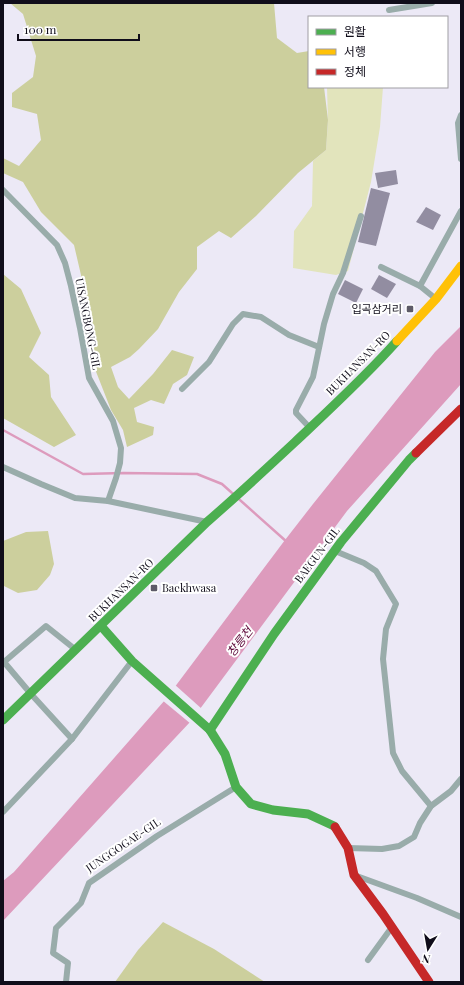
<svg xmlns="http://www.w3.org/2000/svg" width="464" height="985" viewBox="0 0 464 985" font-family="'Playfair Display','Noto Sans KR',serif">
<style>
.green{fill:#e2e4bc}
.forest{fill:#cccf9d}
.water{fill:#dd9bbd}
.pier{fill:#ece9f6}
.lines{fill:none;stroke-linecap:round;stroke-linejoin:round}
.stream{stroke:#dd9bbd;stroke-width:2.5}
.building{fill:#928da1}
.street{stroke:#99acaa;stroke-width:6}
.fast{stroke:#4caf50;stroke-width:9}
.slow{stroke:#ffc107;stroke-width:9}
.jam{stroke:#c62828;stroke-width:9}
.poi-dot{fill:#5d5a67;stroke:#fff;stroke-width:1.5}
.labels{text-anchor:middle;stroke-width:4;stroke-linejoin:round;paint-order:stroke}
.poi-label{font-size:11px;fill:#100d1a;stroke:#fff;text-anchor:end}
.street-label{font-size:11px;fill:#100d1a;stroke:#fff}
.water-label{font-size:12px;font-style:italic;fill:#5d0839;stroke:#fff}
</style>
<rect width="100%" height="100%" fill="#ece9f6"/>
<path class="green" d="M 327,87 L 383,87 L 380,127 L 371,182 L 348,271 L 336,275 L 293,268 L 294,231 L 312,206 L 313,161 L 326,150 L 328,122 Z"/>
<g class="forest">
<path d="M 10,3 L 274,3 L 277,38 L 297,53 L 309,51 L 309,87 L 324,87 L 328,120 L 326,150 L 298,173 L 256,216 L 231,238 L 219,231 L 197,247 L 197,269 L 179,292 L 158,329 L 139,349 L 130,357 L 111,367 L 118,387 L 129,399 L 153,374 L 172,350 L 194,357 L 187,375 L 173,384 L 164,404 L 151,400 L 134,408 L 137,422 L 154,427 L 153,435 L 127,447 L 123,430 L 111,410 L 95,369 L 91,318 L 74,245 L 41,212 L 23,182 L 3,173 L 3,158 L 19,166 L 41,140 L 37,114 L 12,107 L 12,93 L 33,77 L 36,56 L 23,14 Z"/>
<path d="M 3,274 L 21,289 L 41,333 L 29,357 L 49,375 L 51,397 L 76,435 L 54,447 L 3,418 Z"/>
<path d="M 48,531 L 54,564 L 50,575 L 37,590 L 18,593 L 4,586 L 3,586 L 3,541 L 26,532 Z"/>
<path d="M 163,922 L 214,949 L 265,982 L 115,982 L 138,950 Z"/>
</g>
<path class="water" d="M 461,326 L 461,384 L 347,511 L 191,721 L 3,921 L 3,881 L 14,872 L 165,700 L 285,540 L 313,504 L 435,352 Z"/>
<path class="pier" d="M 174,684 L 202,709 L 191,724 L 162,700 Z"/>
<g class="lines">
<path class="stream" d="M 3,430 L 83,474 L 124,473 L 197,474 L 222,484 L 287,542"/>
</g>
<g class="building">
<path d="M 396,170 L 398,184 L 378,188 L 375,173 Z"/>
<path d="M 371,188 L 390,193 L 376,246 L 358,242 Z"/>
<path d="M 426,207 L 441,215 L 433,230 L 416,222 Z"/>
<path d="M 379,275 L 396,284 L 387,298 L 371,289 Z"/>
<path d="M 345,280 L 363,289 L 356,303 L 338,294 Z"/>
</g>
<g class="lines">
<g class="street">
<path d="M 389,10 L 432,3"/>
<path d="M 461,115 L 458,123 L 461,159"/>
<path d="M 3,190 L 57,245 L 65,263 L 71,286 L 80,328 L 89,378 L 113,421 L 121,448 L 120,463 L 116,478 L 108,501"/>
<path d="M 381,267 L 420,286"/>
<path d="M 436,299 L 420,286 L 461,211"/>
<path d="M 182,389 L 209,362 L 233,324 L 243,314 L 261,317 L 289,335 L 319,347"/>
<path d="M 310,428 L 296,413 L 296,410 L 313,377 L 324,324 L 333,294 L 343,273 L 361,216"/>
<path d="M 3,467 L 41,484 L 75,498 L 108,501 L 207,522"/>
<path d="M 335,551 L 364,563 L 376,571 L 396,604 L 386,629 L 383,659 L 393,753 L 402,771 L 431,806"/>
<path d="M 72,739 L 31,694 L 4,662 L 46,626 L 76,650"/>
<path d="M 3,812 L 72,739 L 132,661"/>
<path d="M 348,848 L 382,849 L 399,846 L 414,837 L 420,823 L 431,806 L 451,791 L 461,779"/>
<path d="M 354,875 L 417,898 L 461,917"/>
<path d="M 368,960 L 392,927"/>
<path d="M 66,982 L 68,963 L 53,953 L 56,928 L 81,903 L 89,883 L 157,836 L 236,787"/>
</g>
<g class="fast">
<path d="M 101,626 L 132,661 L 210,730 L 225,754 L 236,787 L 251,804 L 273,810 L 308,814 L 334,826 L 335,827"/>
<path d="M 3,720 L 207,522 C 237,496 266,469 295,442 C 330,409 365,377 397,341"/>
<path d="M 210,730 L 274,634 L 341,542 L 409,460 L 416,453"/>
</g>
<path class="slow" d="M 397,341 L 436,299 L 461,266"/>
<g class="jam">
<path d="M 416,453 L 461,409"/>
<path d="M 335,827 L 348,848 L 354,875 L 383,914 L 429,982"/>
</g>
</g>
<g class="poi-dot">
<rect x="406" y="305" width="8" height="8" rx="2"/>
<rect x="150" y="584" width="8" height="8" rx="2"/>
</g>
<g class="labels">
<g class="poi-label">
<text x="402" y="313">입곡삼거리</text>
<text x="162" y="592" text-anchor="start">Baekhwasa</text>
</g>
<g class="street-label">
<text transform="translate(88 324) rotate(79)" y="4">UISANGBONG-GIL</text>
<text transform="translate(358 363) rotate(-45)" y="4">BUKHANSAN-RO</text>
<text transform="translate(317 555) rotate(-53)" y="4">BAEGUN-GIL</text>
<text transform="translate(121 590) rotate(-44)" y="4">BUKHANSAN-RO</text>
<text transform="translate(123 845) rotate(-34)" y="4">JUNGGOGAE-GIL</text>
</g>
<g class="water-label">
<text transform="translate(240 642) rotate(-52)" y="4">창릉천</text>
</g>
</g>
<rect width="464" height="985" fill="none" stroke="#100d1a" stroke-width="8"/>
<rect x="308" y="16" width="140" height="72" fill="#ffffff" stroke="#9f9ea3"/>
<rect x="316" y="29" width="20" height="6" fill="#4caf50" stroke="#9f9ea3"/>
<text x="344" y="36" font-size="12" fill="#100d1a">원활</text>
<rect x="316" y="49" width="20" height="6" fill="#ffc107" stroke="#9f9ea3"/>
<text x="344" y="56" font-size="12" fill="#100d1a">서행</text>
<rect x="316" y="69" width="20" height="6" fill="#c62828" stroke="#9f9ea3"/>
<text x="344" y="76" font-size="12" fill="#100d1a">정체</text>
<g transform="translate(428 949) rotate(191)" stroke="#ffffff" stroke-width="3" paint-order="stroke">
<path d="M0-3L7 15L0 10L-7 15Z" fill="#100d1a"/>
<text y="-6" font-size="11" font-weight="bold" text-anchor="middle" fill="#100d1a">N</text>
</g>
<path d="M18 34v6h121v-6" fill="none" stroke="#100d1a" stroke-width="2"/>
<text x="24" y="34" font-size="12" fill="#100d1a" stroke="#ffffff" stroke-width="3" paint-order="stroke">100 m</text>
</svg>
